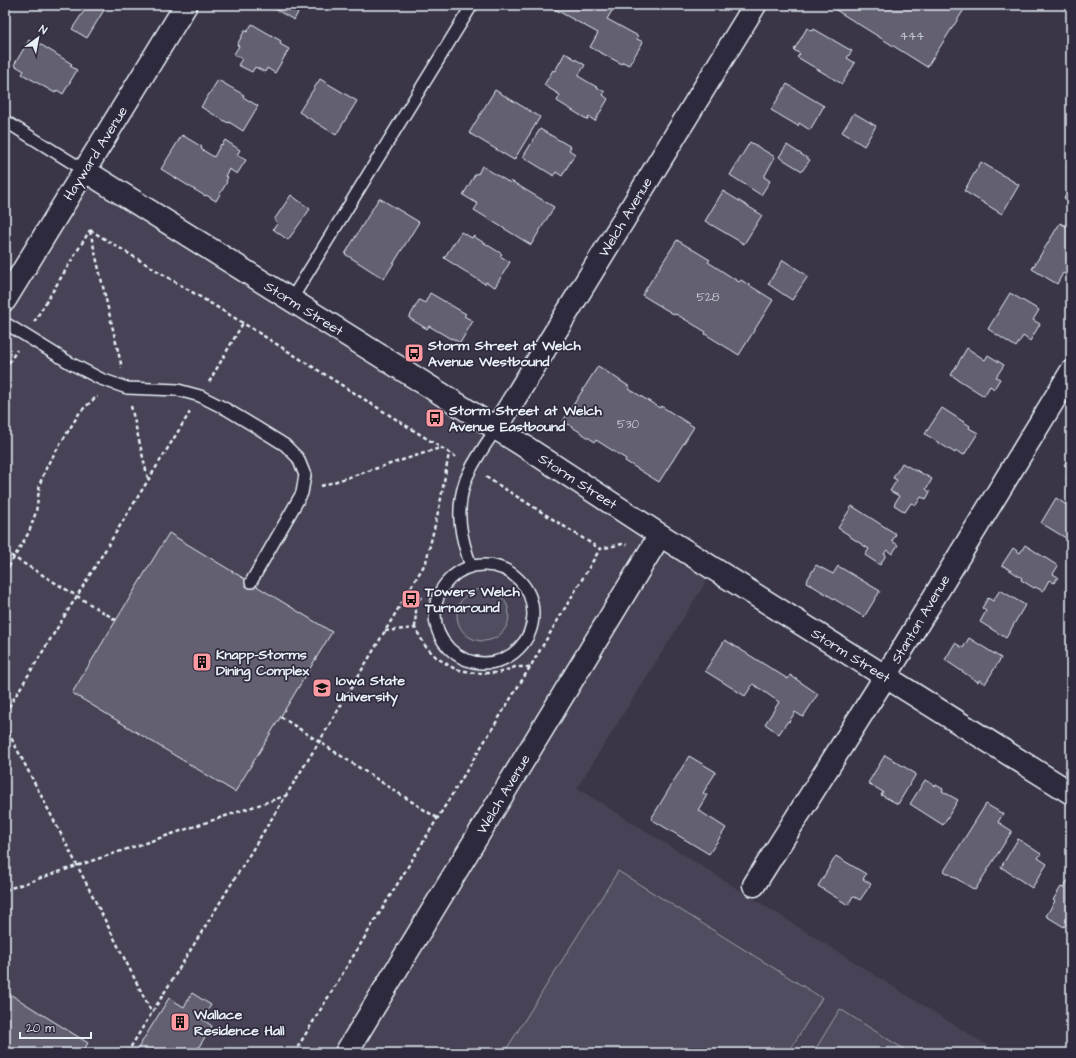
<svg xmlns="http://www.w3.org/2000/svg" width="1076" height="1058" viewBox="0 0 1076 1058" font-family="'Architects Daughter',sans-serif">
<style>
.built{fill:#464354}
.green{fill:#504e5f;stroke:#9ca0ac}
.building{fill:#636171;stroke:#e8f1f8}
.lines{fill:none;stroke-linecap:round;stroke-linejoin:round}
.lane-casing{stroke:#e8f1f8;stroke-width:14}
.street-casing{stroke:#e8f1f8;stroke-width:25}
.path{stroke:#e8f1f8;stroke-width:2.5;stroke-dasharray:4 3;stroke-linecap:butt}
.lane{stroke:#2f2a3d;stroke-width:11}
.street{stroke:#2f2a3d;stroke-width:22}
.labels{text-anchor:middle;stroke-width:3.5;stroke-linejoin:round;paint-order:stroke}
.number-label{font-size:12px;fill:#c7cdd6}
.street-label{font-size:14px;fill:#e8f1f8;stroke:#2f2a3d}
.poi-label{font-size:14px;font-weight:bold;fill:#e8f1f8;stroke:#2f2a3d;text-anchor:start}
</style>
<rect width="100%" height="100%" fill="#3a3648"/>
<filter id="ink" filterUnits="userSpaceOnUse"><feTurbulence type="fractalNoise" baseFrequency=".025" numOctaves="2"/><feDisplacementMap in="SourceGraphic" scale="8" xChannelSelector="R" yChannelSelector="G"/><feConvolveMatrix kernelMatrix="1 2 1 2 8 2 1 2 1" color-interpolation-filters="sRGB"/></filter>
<g filter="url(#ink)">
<path class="built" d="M 84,170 L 714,569 L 577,788 L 999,1053 L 5,1053 L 5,300 Z"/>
<g class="green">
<circle cx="483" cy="615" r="26"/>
<path d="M 618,871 L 822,998 L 788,1053 L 504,1053 Z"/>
<path d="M 840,1009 L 910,1053 L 813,1053 Z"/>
</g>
<g class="building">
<path d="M 74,5 L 107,5 L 87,38 L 72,29 L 84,11 Z"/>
<path d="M 268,5 L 302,5 L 294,20 Z"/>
<path d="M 547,5 L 606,5 L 613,9 L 607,19 L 638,36 L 637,39 L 643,42 L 629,65 L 623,62 L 622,64 L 590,47 L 598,33 Z"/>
<path d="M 828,5 L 967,5 L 927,67 Z"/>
<path d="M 252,24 L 281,41 L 280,44 L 289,49 L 275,73 L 267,68 L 265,72 L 255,67 L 252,72 L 238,65 L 242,59 L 234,54 L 239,46 L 237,45 L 245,30 L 247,32 Z"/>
<path d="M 807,28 L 813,31 L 814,29 L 852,51 L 847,58 L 855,63 L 842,84 L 797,57 L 800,54 L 794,50 Z"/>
<path d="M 29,40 L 34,43 L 35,41 L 72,64 L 70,66 L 77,70 L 63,94 L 57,90 L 55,93 L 22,74 L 24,71 L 14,65 Z"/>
<path d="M 565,53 L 585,65 L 578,76 L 605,92 L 603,95 L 608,99 L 595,121 L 589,117 L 588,120 L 557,101 L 560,95 L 544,85 L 553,70 L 555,71 Z"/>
<path d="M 320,79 L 357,101 L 336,135 L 299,112 Z"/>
<path d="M 218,80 L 244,95 L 243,97 L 258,106 L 243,131 L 229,122 L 228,123 L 201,107 Z"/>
<path d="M 787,84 L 824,106 L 810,130 L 799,123 L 798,126 L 771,110 Z"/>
<path d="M 495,90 L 540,117 L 514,160 L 469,133 Z"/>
<path d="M 854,113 L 876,126 L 864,146 L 842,132 Z"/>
<path d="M 540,129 L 571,147 L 569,150 L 575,154 L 562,176 L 556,172 L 554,176 L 523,157 Z"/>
<path d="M 182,135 L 202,147 L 201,149 L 214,157 L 221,144 L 222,145 L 225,140 L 240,150 L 237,155 L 246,160 L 237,174 L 229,169 L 225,176 L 228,177 L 226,181 L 227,182 L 216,201 L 206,195 L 205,196 L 161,169 Z"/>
<path d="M 750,142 L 775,157 L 764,177 L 770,181 L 761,195 L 730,175 Z"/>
<path d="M 787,145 L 810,160 L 802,171 L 779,157 Z"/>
<path d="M 981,162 L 1019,185 L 1002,214 L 964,191 Z"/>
<path d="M 482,166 L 510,183 L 511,181 L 554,207 L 531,245 L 474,210 L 478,204 L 463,195 L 476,173 L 478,174 Z"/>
<path d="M 1071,187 L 1071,202 L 1064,198 Z"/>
<path d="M 723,191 L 762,215 L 744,244 L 705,221 Z"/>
<path d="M 291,195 L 310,209 L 288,240 L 273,229 L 278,223 L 274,220 Z"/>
<path d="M 379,198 L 419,222 L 384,279 L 345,254 Z"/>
<path d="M 1060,223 L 1071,229 L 1071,277 L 1063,273 L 1057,284 L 1032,269 Z"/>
<path d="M 461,232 L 472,238 L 473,236 L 502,254 L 500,256 L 510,262 L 495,287 L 486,282 L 485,284 L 444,258 Z"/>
<path d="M 677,240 L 710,260 L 708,262 L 739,282 L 741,280 L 773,300 L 739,355 L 705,334 L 706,332 L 676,314 L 675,315 L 642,295 Z"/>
<path d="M 783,260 L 808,276 L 792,300 L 768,284 Z"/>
<path d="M 430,293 L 466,314 L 464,316 L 473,321 L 460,343 L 452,338 L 451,339 L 429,326 L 427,329 L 409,318 L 419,300 L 425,303 Z"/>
<path d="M 1010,293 L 1039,310 L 1033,320 L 1040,324 L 1030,341 L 1023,336 L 1016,347 L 988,329 Z"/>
<path d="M 967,348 L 985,360 L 988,355 L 1004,365 L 996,377 L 1000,379 L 994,389 L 990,386 L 984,396 L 951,375 Z"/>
<path d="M 598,366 L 630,387 L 629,389 L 660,408 L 661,406 L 694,427 L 659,482 L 625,461 L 626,459 L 596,440 L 595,442 L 563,421 Z"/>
<path d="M 942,408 L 970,426 L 969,428 L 978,433 L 964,455 L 956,451 L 955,453 L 925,434 Z"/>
<path d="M 1071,454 L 1071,469 L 1064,465 Z"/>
<path d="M 902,463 L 916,471 L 916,470 L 932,479 L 926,489 L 930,492 L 926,499 L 921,497 L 916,505 L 911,503 L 905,512 L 894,505 L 899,496 L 890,491 L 897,480 L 893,478 Z"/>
<path d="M 1071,470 L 1071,481 L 1066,478 Z"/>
<path d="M 1056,498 L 1071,508 L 1071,539 L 1070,538 L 1069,540 L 1041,523 Z"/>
<path d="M 852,506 L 896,534 L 892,541 L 898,545 L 892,554 L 887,550 L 884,554 L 886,555 L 880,565 L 865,555 L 869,549 L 849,536 L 849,535 L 838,528 Z"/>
<path d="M 169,533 L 332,632 L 235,792 L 72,693 Z"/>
<path d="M 1025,545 L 1058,566 L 1053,574 L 1058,577 L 1054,583 L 1049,580 L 1043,591 L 1035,587 L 1034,588 L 1021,580 L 1022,578 L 1002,565 L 1013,548 L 1020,553 Z"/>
<path d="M 816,565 L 833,574 L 838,566 L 880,591 L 864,617 L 806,582 Z"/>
<path d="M 1000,590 L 1025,605 L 1006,638 L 980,622 L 986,611 L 982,608 L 988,598 L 993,601 Z"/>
<path d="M 969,638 L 1001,658 L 985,684 L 979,680 L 978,682 L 945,660 L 955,643 L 963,648 Z"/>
<path d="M 725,640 L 788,679 L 790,675 L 818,694 L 803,717 L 795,712 L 789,722 L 788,721 L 779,734 L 765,724 L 779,702 L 753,684 L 745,696 L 705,671 Z"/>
<path d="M 1071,706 L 1071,718 L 1066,715 Z"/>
<path d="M 885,755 L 916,774 L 898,804 L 881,795 L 883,792 L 868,783 Z"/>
<path d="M 689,756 L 716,772 L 703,793 L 707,795 L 698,810 L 726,828 L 709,854 L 651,819 Z"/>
<path d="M 925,780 L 936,786 L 936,785 L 943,789 L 942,791 L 958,800 L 943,825 L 910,804 Z"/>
<path d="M 986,804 L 1003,814 L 998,822 L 1012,831 L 975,890 L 944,871 Z"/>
<path d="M 1018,839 L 1041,854 L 1038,858 L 1047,864 L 1032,888 L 1001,867 Z"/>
<path d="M 836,856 L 866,874 L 863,879 L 871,884 L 860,900 L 853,896 L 848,905 L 818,886 Z"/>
<path d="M 1071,876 L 1071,924 L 1067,922 L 1064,927 L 1046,916 L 1055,901 L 1053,900 L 1061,887 L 1063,888 Z"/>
<path d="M 5,991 L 88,1043 L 82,1053 L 5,1053 Z"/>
<path d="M 192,993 L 211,1005 L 202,1019 L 212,1026 L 195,1053 L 135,1053 L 169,998 L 184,1007 Z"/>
</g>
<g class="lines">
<g class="lane-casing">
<g id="lane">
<path d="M 5,121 L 84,170"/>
<path d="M 291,300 L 472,5"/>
<path d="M 5,323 L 70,363 L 101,379 L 127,388 L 178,390 L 200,396 L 226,409 L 256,427 L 285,445 L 298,458 L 305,475 L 302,493 L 251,582"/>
<circle cx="484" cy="614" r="49"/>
<path d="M 471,566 C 461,538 455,512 465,482 C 470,466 486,444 496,429"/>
</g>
</g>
<g class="street-casing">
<g id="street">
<path d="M 84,170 L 521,444 L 660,535 L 1071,793"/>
<path d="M 5,300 L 186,5"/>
<path d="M 496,429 L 755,5"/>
<path d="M 754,885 L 897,658 L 1071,372"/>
<path d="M 346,1053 L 660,535"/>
</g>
</g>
<g class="path">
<path d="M 90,230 L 243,323 L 456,457"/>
<path d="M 90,231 L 122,368"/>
<path d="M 34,322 L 90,230"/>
<path d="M 5,369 L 17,350"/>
<path d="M 209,382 L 243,323"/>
<path d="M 131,406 L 148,479"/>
<path d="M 486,477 L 600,549"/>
<path d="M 321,486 L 440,448"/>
<path d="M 5,552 L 116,620"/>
<path d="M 5,573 L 29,532 L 36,512 L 40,483 L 48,464 L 80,412 L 96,397 L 98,397"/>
<path d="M 410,588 L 421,596 L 416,610 L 415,628"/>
<path d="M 385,631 L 415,628 L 426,647 L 437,658 L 455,669 L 475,673 L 498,673 L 515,667 L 530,667"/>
<path d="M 5,713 L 190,412"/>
<path d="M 281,717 L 437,818"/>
<path d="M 5,726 L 77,865 L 152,1013"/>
<path d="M 5,890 L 285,796"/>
<path d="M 127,1053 L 319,742 L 426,562 L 440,504 L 449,453"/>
<path d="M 294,1053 L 530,667 L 600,549 L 622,544 L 627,545"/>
</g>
<use href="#lane" class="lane"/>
<use href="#street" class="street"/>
</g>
</g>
<defs>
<g id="bus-square" transform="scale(1)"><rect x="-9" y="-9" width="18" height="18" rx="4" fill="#ff9aa2" stroke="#2f2a3d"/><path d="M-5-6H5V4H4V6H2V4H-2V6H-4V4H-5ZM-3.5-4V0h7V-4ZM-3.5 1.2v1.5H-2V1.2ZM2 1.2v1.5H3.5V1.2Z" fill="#111"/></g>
<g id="building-square" transform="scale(1)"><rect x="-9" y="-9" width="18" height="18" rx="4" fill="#ff9aa2" stroke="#2f2a3d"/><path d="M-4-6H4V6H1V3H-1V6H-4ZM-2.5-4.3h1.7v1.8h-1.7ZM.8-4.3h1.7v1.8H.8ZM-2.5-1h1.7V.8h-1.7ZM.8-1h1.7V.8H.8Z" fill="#111"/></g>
<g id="university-square" transform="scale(1)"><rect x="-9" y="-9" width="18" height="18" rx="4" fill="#ff9aa2" stroke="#2f2a3d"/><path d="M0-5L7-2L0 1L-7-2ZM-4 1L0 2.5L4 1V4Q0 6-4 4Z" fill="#111"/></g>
</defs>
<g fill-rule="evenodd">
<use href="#bus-square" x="414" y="353"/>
<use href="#bus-square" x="435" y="418"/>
<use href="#bus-square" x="411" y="599"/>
<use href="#building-square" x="202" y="662"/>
<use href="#university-square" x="322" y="688"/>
<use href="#building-square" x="180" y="1022"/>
</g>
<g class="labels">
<g class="number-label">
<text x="912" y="40">444</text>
<text x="708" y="301">528</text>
<text x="628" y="428">530</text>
</g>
<g class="street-label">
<text transform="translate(95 153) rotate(-58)" y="5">Hayward Avenue</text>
<text transform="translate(625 217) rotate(-59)" y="5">Welch Avenue</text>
<text transform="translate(304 308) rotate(32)" y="5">Storm Street</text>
<text transform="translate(578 481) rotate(33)" y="5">Storm Street</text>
<text transform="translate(920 619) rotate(-59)" y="5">Stanton Avenue</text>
<text transform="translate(851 655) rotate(32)" y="5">Storm Street</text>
<text transform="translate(503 794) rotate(-59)" y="5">Welch Avenue</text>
</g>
<g class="poi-label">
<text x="428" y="350">Storm Street at Welch<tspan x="428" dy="16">Avenue Westbound</tspan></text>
<text x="449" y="415">Storm Street at Welch<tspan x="449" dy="16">Avenue Eastbound</tspan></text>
<text x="425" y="596">Towers Welch<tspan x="425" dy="16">Turnaround</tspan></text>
<text x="216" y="659">Knapp-Storms<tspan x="216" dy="16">Dining Complex</tspan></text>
<text x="336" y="685">Iowa State<tspan x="336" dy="16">University</tspan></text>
<text x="194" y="1019">Wallace<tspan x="194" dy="16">Residence Hall</tspan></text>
</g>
</g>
<rect width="1076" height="1058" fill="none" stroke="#2f2a3d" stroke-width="20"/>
<rect x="10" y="10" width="1056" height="1038" fill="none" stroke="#e8f1f8" stroke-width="1.5" filter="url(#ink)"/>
<g transform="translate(38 38) rotate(32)" stroke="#2f2a3d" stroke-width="3" paint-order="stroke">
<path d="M0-3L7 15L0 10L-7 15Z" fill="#e8f1f8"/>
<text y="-6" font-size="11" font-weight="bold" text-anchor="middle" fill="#e8f1f8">N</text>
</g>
<path d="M20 1032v6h71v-6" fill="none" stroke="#e8f1f8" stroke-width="2"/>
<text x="26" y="1032" font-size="12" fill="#e8f1f8" stroke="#2f2a3d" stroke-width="3" paint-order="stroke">20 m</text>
</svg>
